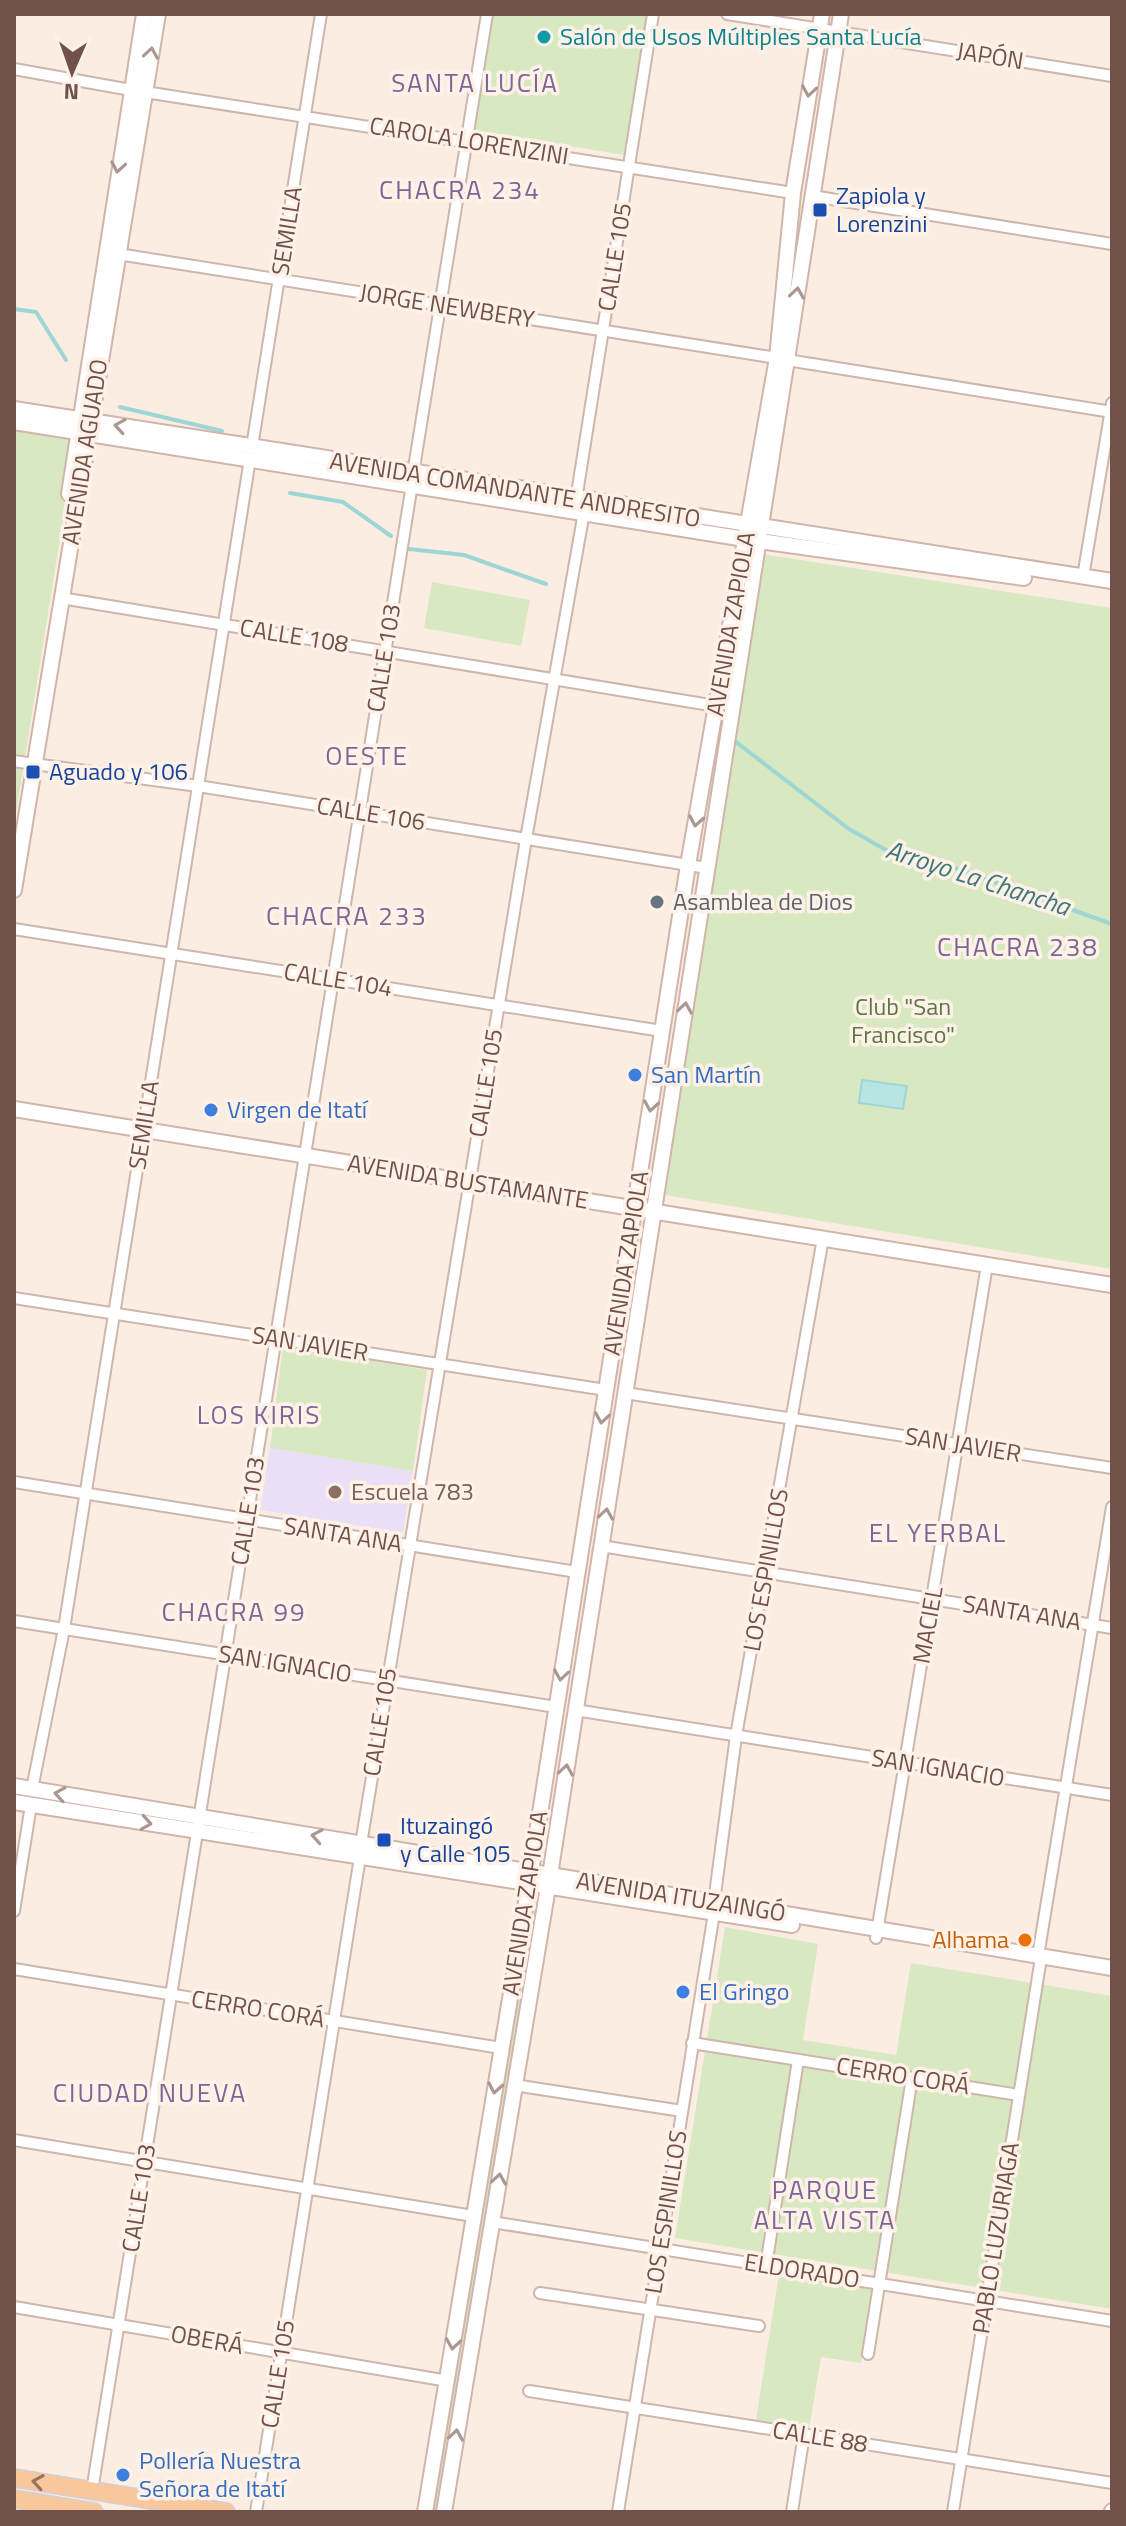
<svg xmlns="http://www.w3.org/2000/svg" width="1126" height="2526" viewBox="0 0 1126 2526" font-family="'Titillium Web',sans-serif">
<style>
.education{fill:#eadff7}
.green{fill:#d8e8c1}
.water{fill:#b8e4e3;stroke:#9ed5d5;stroke-width:2}
.lines{fill:none;stroke-linecap:round;stroke-linejoin:round}
.stream{stroke:#9ed5d5;stroke-width:4}
.street-casing{stroke:#ceb6ac;stroke-width:14}
.secondary-casing{stroke:#d1b4aa;stroke-width:18}
.primary-casing{stroke:#d8cecc;stroke-width:20}
.street{stroke:#fff;stroke-width:10}
.secondary{stroke:#fff;stroke-width:14}
.primary{stroke:#f8c79c;stroke-width:16}
.oneway{stroke:#aa9792}
.oneway2{stroke:#9a7463}
.culture-dot{fill:#0f9aa8;stroke:#fef2e8;stroke-width:3}
.transit-dot{fill:#1a4fb4;stroke:#fef2e8;stroke-width:3}
.worship-dot{fill:#6b7280;stroke:#fef2e8;stroke-width:3}
.shop-dot{fill:#3f7fe0;stroke:#fef2e8;stroke-width:3}
.education-dot{fill:#8d6e63;stroke:#fef2e8;stroke-width:3}
.food-dot{fill:#e8710a;stroke:#fef2e8;stroke-width:3}
.labels{text-anchor:middle;stroke-width:7;stroke-linejoin:round;paint-order:stroke}
.culture-label{font-size:24px;fill:#0d838f;stroke:#fef2e8;text-anchor:start}
.street-label{font-size:24px;fill:#72514a;stroke:#fef2e8}
.transit-label{font-size:24px;fill:#164399;stroke:#fef2e8;text-anchor:start}
.worship-label{font-size:24px;fill:#5b616d;stroke:#fef2e8;text-anchor:start}
.park-label{font-size:24px;fill:#5b7842;stroke:#fef2e8}
.shop-label{font-size:24px;fill:#366cbe;stroke:#fef2e8;text-anchor:start}
.education-label{font-size:24px;fill:#785e54;stroke:#fef2e8;text-anchor:start}
.food-label{font-size:24px;fill:#c56008;stroke:#fef2e8;text-anchor:end}
.neighbourhood-label{font-size:26px;letter-spacing:2px;fill:#7d6595;stroke:#fef2e8}
.water-label{font-size:26px;font-style:italic;fill:#3e7777;stroke:#fef2e8}
</style>
<rect width="100%" height="100%" fill="#fbede2"/>
<path class="education" d="M 270,1448 L 413,1471 L 403,1533 L 260,1510 Z"/>
<g class="green">
<path d="M 493,14 L 648,14 L 624,155 L 474,130 Z"/>
<path d="M 14,428 L 76,438 L 14,826 Z"/>
<path d="M 762,554 L 1112,608 L 1112,1269 L 665,1195 Z"/>
<path d="M 432,582 L 530,600 L 521,646 L 424,628 Z"/>
<path d="M 283,1347 L 427,1370 L 413,1471 L 270,1448 Z"/>
<path d="M 530,1903 L 539,1904 L 437,2512 L 432,2512 Z"/>
<path d="M 725,1927 L 818,1944 L 803,2040 L 896,2055 L 911,1963 L 1112,1996 L 1112,2309 L 675,2238 Z"/>
<path d="M 779,2274 L 873,2288 L 861,2363 L 821,2357 L 809,2429 L 756,2420 Z"/>
</g>
<path class="water" d="M 862,1080 L 907,1086 L 903,1109 L 859,1103 Z"/>
<g class="lines">
<g class="stream">
<path d="M 14,309 L 36,312 L 66,360"/>
<path d="M 120,407 L 222,431"/>
<path d="M 290,493 L 343,502 L 391,536"/>
<path d="M 409,549 L 464,555 L 546,584"/>
<path d="M 732,739 L 849,829 L 893,854 L 943,864 L 1112,924"/>
</g>
<g class="street-casing">
<g id="street">
<path d="M 727,14 L 1112,76"/>
<path d="M 14,69 L 131,90"/>
<path d="M 145,92 L 793,193"/>
<path d="M 812,196 L 1112,244"/>
<path d="M 118,254 L 777,358"/>
<path d="M 787,360 L 1112,412"/>
<path d="M 252,447 L 321,14"/>
<path d="M 413,474 L 487,14"/>
<path d="M 576,500 L 653,14"/>
<path d="M 1083,577 L 1112,403"/>
<path d="M 61,598 L 716,706"/>
<path d="M 14,761 L 27,763"/>
<path d="M 34,764 L 198,786 L 707,868"/>
<path d="M 14,929 L 662,1031"/>
<path d="M 14,1298 L 606,1390"/>
<path d="M 625,1393 L 1112,1468"/>
<path d="M 14,1482 L 577,1572"/>
<path d="M 601,1546 L 1112,1628"/>
<path d="M 14,1621 L 556,1707"/>
<path d="M 575,1710 L 1112,1795"/>
<path d="M 32,1789 L 64,1629 L 250,459"/>
<path d="M 361,1844 L 526,839 L 584,512"/>
<path d="M 714,1902 L 736,1736 L 823,1238"/>
<path d="M 14,1911 L 31,1805"/>
<path d="M 876,1938 L 987,1265"/>
<path d="M 1038,1956 L 1112,1507"/>
<path d="M 14,1969 L 501,2048"/>
<path d="M 692,2043 L 1019,2095"/>
<path d="M 514,2085 L 682,2111"/>
<path d="M 14,2140 L 473,2216"/>
<path d="M 492,2222 L 1112,2321"/>
<path d="M 766,2266 L 798,2060"/>
<path d="M 540,2293 L 759,2326"/>
<path d="M 14,2307 L 448,2381"/>
<path d="M 868,2354 L 912,2078"/>
<path d="M 529,2391 L 1112,2483"/>
<path d="M 92,2491 L 412,484"/>
<path d="M 256,2512 L 360,1857"/>
<path d="M 618,2512 L 714,1913"/>
<path d="M 792,2512 L 804,2434"/>
<path d="M 953,2512 L 1040,1964"/>
</g>
</g>
<g class="secondary-casing">
<g id="secondary">
<path d="M 14,409 L 1112,581"/>
<path d="M 14,422 L 745,539 L 1024,578"/>
<path d="M 69,494 L 144,14"/>
<path d="M 14,890 L 158,14"/>
<path d="M 14,1109 L 1112,1285"/>
<path d="M 14,1786 L 1112,1968"/>
<path d="M 14,1802 L 792,1925"/>
<path d="M 425,2512 L 529,1884 L 688,865 L 777,358 L 793,193 L 822,14"/>
<path d="M 444,2512 L 550,1875 L 841,14"/>
<path d="M 1112,2512 L 1112,2511"/>
</g>
</g>
<g class="primary-casing">
<g id="primary">
<path d="M 14,2478 L 226,2512"/>
<path d="M 14,2499 L 94,2512"/>
</g>
</g>
<use href="#street" class="street"/>
<use href="#secondary" class="secondary"/>
<use href="#primary" class="primary"/>
</g>
<defs><path id="oneway-chevron" d="M-2-3.5L2.5 0L-2 3.5" fill="none" stroke-width="1.6" stroke-linecap="round" stroke-linejoin="round" transform="scale(2)"/></defs>
<g class="oneway">
<use href="#oneway-chevron" transform="translate(151 53) rotate(-81)"/>
<use href="#oneway-chevron" transform="translate(809 91) rotate(99)"/>
<use href="#oneway-chevron" transform="translate(118 167) rotate(100)"/>
<use href="#oneway-chevron" transform="translate(797 293) rotate(-81)"/>
<use href="#oneway-chevron" transform="translate(120 426) rotate(-171)"/>
<use href="#oneway-chevron" transform="translate(696 821) rotate(100)"/>
<use href="#oneway-chevron" transform="translate(685 1008) rotate(-81)"/>
<use href="#oneway-chevron" transform="translate(651 1106) rotate(99)"/>
<use href="#oneway-chevron" transform="translate(602 1418) rotate(99)"/>
<use href="#oneway-chevron" transform="translate(606 1514) rotate(-81)"/>
<use href="#oneway-chevron" transform="translate(561 1675) rotate(99)"/>
<use href="#oneway-chevron" transform="translate(566 1770) rotate(-81)"/>
<use href="#oneway-chevron" transform="translate(60 1794) rotate(-171)"/>
<use href="#oneway-chevron" transform="translate(146 1823) rotate(9)"/>
<use href="#oneway-chevron" transform="translate(317 1836) rotate(-170)"/>
<use href="#oneway-chevron" transform="translate(495 2088) rotate(100)"/>
<use href="#oneway-chevron" transform="translate(499 2179) rotate(-81)"/>
<use href="#oneway-chevron" transform="translate(453 2344) rotate(99)"/>
<use href="#oneway-chevron" transform="translate(456 2435) rotate(-81)"/>
</g>
<use class="oneway2" href="#oneway-chevron" transform="translate(38 2482) rotate(-171)"/>
<circle class="culture-dot" cx="544" cy="37" r="8"/>
<g class="transit-dot">
<rect x="812" y="202" width="16" height="16" rx="4"/>
<rect x="25" y="764" width="16" height="16" rx="4"/>
<rect x="376" y="1832" width="16" height="16" rx="4"/>
</g>
<circle class="worship-dot" cx="657" cy="902" r="8"/>
<g class="shop-dot">
<circle cx="635" cy="1075" r="8"/>
<circle cx="211" cy="1110" r="8"/>
<circle cx="683" cy="1992" r="8"/>
<circle cx="123" cy="2475" r="8"/>
</g>
<circle class="education-dot" cx="335" cy="1492" r="8"/>
<circle class="food-dot" cx="1025" cy="1940" r="8"/>
<g class="labels">
<g class="culture-label">
<text x="560" y="45">Salón de Usos Múltiples Santa Lucía</text>
</g>
<g class="street-label">
<text transform="translate(990 56) rotate(9)" y="8">JAPÓN</text>
<text transform="translate(469 141) rotate(9)" y="8">CAROLA LORENZINI</text>
<text transform="translate(287 231) rotate(-81)" y="8">SEMILLA</text>
<text transform="translate(615 257) rotate(-81)" y="8">CALLE 105</text>
<text transform="translate(447 306) rotate(9)" y="8">JORGE NEWBERY</text>
<text transform="translate(85 452) rotate(-81)" y="8">AVENIDA AGUADO</text>
<text transform="translate(515 490) rotate(9)" y="8">AVENIDA COMANDANTE ANDRESITO</text>
<text transform="translate(731 624) rotate(-80)" y="8">AVENIDA ZAPIOLA</text>
<text transform="translate(294 636) rotate(9)" y="8">CALLE 108</text>
<text transform="translate(384 658) rotate(-81)" y="8">CALLE 103</text>
<text transform="translate(371 814) rotate(9)" y="8">CALLE 106</text>
<text transform="translate(338 980) rotate(9)" y="8">CALLE 104</text>
<text transform="translate(486 1083) rotate(-81)" y="8">CALLE 105</text>
<text transform="translate(144 1125) rotate(-81)" y="8">SEMILLA</text>
<text transform="translate(468 1182) rotate(9)" y="8">AVENIDA BUSTAMANTE</text>
<text transform="translate(626 1263) rotate(-81)" y="8">AVENIDA ZAPIOLA</text>
<text transform="translate(310 1344) rotate(9)" y="8">SAN JAVIER</text>
<text transform="translate(963 1445) rotate(9)" y="8">SAN JAVIER</text>
<text transform="translate(248 1511) rotate(-81)" y="8">CALLE 103</text>
<text transform="translate(343 1535) rotate(9)" y="8">SANTA ANA</text>
<text transform="translate(766 1570) rotate(-80)" y="8">LOS ESPINILLOS</text>
<text transform="translate(1022 1613) rotate(9)" y="8">SANTA ANA</text>
<text transform="translate(928 1625) rotate(-80)" y="8">MACIEL</text>
<text transform="translate(285 1664) rotate(9)" y="8">SAN IGNACIO</text>
<text transform="translate(380 1722) rotate(-81)" y="8">CALLE 105</text>
<text transform="translate(938 1768) rotate(9)" y="8">SAN IGNACIO</text>
<text transform="translate(681 1897) rotate(9)" y="8">AVENIDA ITUZAINGÓ</text>
<text transform="translate(525 1903) rotate(-81)" y="8">AVENIDA ZAPIOLA</text>
<text transform="translate(258 2009) rotate(9)" y="8">CERRO CORÁ</text>
<text transform="translate(903 2076) rotate(9)" y="8">CERRO CORÁ</text>
<text transform="translate(139 2198) rotate(-81)" y="8">CALLE 103</text>
<text transform="translate(666 2212) rotate(-81)" y="8">LOS ESPINILLOS</text>
<text transform="translate(996 2238) rotate(-81)" y="8">PABLO LUZURIAGA</text>
<text transform="translate(802 2271) rotate(9)" y="8">ELDORADO</text>
<text transform="translate(207 2340) rotate(10)" y="8">OBERÁ</text>
<text transform="translate(278 2374) rotate(-81)" y="8">CALLE 105</text>
<text transform="translate(820 2437) rotate(9)" y="8">CALLE 88</text>
</g>
<g class="transit-label">
<text x="836" y="204">Zapiola y<tspan x="836" dy="28">Lorenzini</tspan></text>
<text x="49" y="780">Aguado y 106</text>
<text x="400" y="1834">Ituzaingó<tspan x="400" dy="28">y Calle 105</tspan></text>
</g>
<g class="worship-label">
<text x="673" y="910">Asamblea de Dios</text>
</g>
<g class="park-label">
<text x="903" y="1015">Club "San<tspan x="903" dy="28">Francisco"</tspan></text>
</g>
<g class="shop-label">
<text x="651" y="1083">San Martín</text>
<text x="227" y="1118">Virgen de Itatí</text>
<text x="699" y="2000">El Gringo</text>
<text x="139" y="2469">Pollería Nuestra<tspan x="139" dy="28">Señora de Itatí</tspan></text>
</g>
<g class="education-label">
<text x="351" y="1500">Escuela 783</text>
</g>
<g class="food-label">
<text x="1009" y="1948">Alhama</text>
</g>
<g class="neighbourhood-label">
<text x="475" y="92">SANTA LUCÍA</text>
<text x="460" y="199">CHACRA 234</text>
<text x="367" y="765">OESTE</text>
<text x="347" y="925">CHACRA 233</text>
<text x="1018" y="956">CHACRA 238</text>
<text x="259" y="1424">LOS KIRIS</text>
<text x="938" y="1542">EL YERBAL</text>
<text x="234" y="1621">CHACRA 99</text>
<text x="150" y="2102">CIUDAD NUEVA</text>
<text x="825" y="2199">PARQUE<tspan x="825" dy="30">ALTA VISTA</tspan></text>
</g>
<g class="water-label">
<text transform="translate(978 878) rotate(18)" y="9">Arroyo La Chancha</text>
</g>
</g>
<rect width="1126" height="2526" fill="none" stroke="#72514a" stroke-width="32"/>
<g transform="translate(72 72) rotate(182)" stroke="#fef2e8" stroke-width="6" paint-order="stroke">
<path d="M0-6L14 30L0 20L-14 30Z" fill="#72514a"/>
<text y="-12" font-size="22" font-weight="bold" text-anchor="middle" fill="#72514a">N</text>
</g>
</svg>
